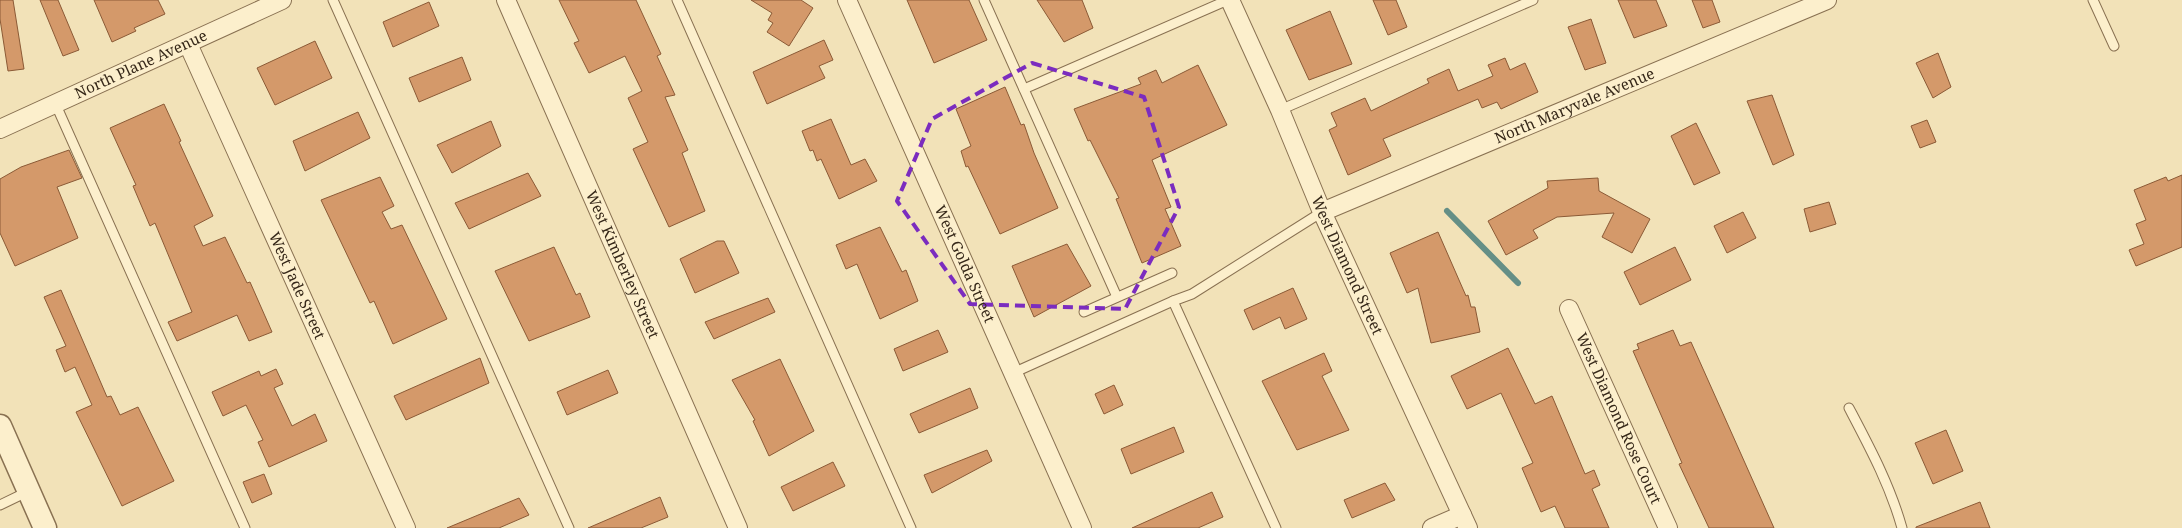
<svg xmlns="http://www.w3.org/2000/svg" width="2182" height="528" viewBox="0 0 2182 528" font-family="'Noto Serif',serif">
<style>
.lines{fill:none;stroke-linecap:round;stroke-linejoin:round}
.stream{stroke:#658f86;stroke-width:6}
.building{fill:#d4996a;stroke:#8b5a36}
.service-casing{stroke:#897152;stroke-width:11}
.minor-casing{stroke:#897152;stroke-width:20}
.tertiary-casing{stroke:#897152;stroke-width:25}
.service{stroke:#fcefcc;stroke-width:9}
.minor{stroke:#fcefcc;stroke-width:18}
.tertiary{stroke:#fcefcc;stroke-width:22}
.marked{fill:none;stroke:#7b2cbf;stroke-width:4;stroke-dasharray:10 6;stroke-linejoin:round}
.labels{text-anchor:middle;stroke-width:4.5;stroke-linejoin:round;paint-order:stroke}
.street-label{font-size:15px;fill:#362819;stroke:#f9ecc9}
</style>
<rect width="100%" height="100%" fill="#f2e2b8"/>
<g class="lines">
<path class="stream" d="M 1447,211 L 1518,283"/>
</g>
<g class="building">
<path d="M 0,0 L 13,0 L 24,69 L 8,71 L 0,19 Z"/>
<path d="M 40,0 L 58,0 L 79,50 L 63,56 Z"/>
<path d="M 94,0 L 158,0 L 165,14 L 134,28 L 136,31 L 112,42 Z"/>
<path d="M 559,0 L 636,0 L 661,54 L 657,56 L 675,95 L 665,97 L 688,150 L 682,153 L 705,211 L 669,227 L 633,149 L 648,142 L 628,98 L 642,91 L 625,56 L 589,73 L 574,43 L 579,41 Z"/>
<path d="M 751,0 L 801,0 L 813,8 L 789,46 L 767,32 L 773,23 L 768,20 L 772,13 Z"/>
<path d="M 907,0 L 969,0 L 987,40 L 934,63 Z"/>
<path d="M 1037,0 L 1082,0 L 1093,28 L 1064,42 Z"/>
<path d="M 1373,0 L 1396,0 L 1407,27 L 1388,35 Z"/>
<path d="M 1618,0 L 1656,0 L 1667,26 L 1634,38 Z"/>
<path d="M 1692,0 L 1712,0 L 1720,22 L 1703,28 Z"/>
<path d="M 429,2 L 439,26 L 393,47 L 383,22 Z"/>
<path d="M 1330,11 L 1352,64 L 1309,80 L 1286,30 Z"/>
<path d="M 1591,19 L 1606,63 L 1585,70 L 1568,27 Z"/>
<path d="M 824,40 L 833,60 L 819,66 L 825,78 L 767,104 L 753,72 Z"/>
<path d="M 315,41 L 332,78 L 275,105 L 257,68 Z"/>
<path d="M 1938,53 L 1951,87 L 1933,98 L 1916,63 Z"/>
<path d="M 462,57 L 471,80 L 419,102 L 409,78 Z"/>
<path d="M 1505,58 L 1510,70 L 1525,63 L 1538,92 L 1501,109 L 1497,102 L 1482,108 L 1478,99 L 1383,139 L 1391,156 L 1348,175 L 1329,130 L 1337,126 L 1331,113 L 1365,98 L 1371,111 L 1429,83 L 1427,79 L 1449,69 L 1458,91 L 1493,76 L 1488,65 Z"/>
<path d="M 1198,65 L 1227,125 L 1152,160 L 1171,207 L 1165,209 L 1181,246 L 1142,263 L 1116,199 L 1119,198 L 1090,140 L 1088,141 L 1074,109 L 1141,84 L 1138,78 L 1156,70 L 1162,83 Z"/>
<path d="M 1005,87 L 1021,125 L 1024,124 L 1034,153 L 1058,208 L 1000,234 L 968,166 L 966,167 L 961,151 L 971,146 L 956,109 Z"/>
<path d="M 1772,95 L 1794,155 L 1773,165 L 1747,101 Z"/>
<path d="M 164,104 L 181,141 L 179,142 L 213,216 L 194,226 L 203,246 L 225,237 L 247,283 L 250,282 L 272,332 L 249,341 L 237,315 L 177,341 L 168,322 L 192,312 L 155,223 L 150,226 L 133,186 L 136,185 L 110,128 Z"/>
<path d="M 358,112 L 370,138 L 305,171 L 293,141 Z"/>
<path d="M 831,119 L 851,165 L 865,159 L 877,181 L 839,199 L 821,159 L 817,161 L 813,150 L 810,151 L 802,131 Z"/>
<path d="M 1927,120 L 1936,142 L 1920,148 L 1911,126 Z"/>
<path d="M 491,121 L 501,146 L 452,173 L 437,145 Z"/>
<path d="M 1696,123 L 1720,173 L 1694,185 L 1671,136 Z"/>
<path d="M 69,150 L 82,178 L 57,187 L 78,238 L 15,266 L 0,233 L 0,179 L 21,167 Z"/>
<path d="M 528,173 L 541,196 L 469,229 L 455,203 Z"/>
<path d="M 2182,175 L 2182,247 L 2136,266 L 2129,250 L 2144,244 L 2136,224 L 2146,220 L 2134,190 L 2166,177 L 2168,181 Z"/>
<path d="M 380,177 L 394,206 L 382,212 L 391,229 L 402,225 L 447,319 L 393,344 L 374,301 L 370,303 L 321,200 Z"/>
<path d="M 1598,178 L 1599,191 L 1650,219 L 1632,253 L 1602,237 L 1614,213 L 1557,217 L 1533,230 L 1538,238 L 1506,255 L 1488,221 L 1548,188 L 1547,181 Z"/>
<path d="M 1829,202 L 1836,224 L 1810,232 L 1804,209 Z"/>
<path d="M 1743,212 L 1756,238 L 1727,253 L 1714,226 Z"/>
<path d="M 880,227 L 902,272 L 906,270 L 918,301 L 880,319 L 857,264 L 846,269 L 836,245 Z"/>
<path d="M 1438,232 L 1466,296 L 1468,295 L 1471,307 L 1475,307 L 1480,332 L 1431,343 L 1418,288 L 1407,293 L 1390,253 Z"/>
<path d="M 717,241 L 724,241 L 739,273 L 695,293 L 680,259 Z"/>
<path d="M 1067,244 L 1091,286 L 1034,317 L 1012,266 Z"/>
<path d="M 554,247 L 576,295 L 580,293 L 590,317 L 529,341 L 495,271 Z"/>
<path d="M 1675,247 L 1691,280 L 1640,305 L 1624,272 Z"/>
<path d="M 1293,288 L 1307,319 L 1285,329 L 1280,317 L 1253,330 L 1244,310 Z"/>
<path d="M 61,290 L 107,397 L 111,396 L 120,415 L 138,407 L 174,481 L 122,506 L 76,412 L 92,405 L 75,367 L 65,372 L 56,350 L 66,346 L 44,297 Z"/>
<path d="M 768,298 L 775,312 L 714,339 L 705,322 Z"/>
<path d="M 938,330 L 948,352 L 903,371 L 894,349 Z"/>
<path d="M 1673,330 L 1680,346 L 1691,342 L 1774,528 L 1709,528 L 1679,464 L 1682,463 L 1633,351 L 1639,349 L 1637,344 Z"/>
<path d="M 1508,348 L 1535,404 L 1552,396 L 1585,474 L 1594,470 L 1600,485 L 1592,489 L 1609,528 L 1565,528 L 1555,506 L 1541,512 L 1522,468 L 1533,463 L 1501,393 L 1467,409 L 1451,376 Z"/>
<path d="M 1324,353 L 1332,371 L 1322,376 L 1349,430 L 1297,450 L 1262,381 Z"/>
<path d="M 480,358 L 489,383 L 406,420 L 394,396 Z"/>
<path d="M 780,359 L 814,431 L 769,456 L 753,421 L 755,420 L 732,380 Z"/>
<path d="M 276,369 L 283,384 L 274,388 L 292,426 L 315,414 L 327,441 L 269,467 L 258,442 L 263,440 L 246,405 L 223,416 L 212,392 L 259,371 L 261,376 Z"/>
<path d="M 608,370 L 618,393 L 567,415 L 557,392 Z"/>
<path d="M 1114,385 L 1123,405 L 1104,414 L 1095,394 Z"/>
<path d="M 970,388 L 978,408 L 919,433 L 910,414 Z"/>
<path d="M 1174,427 L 1184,452 L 1131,474 L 1121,449 Z"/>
<path d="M 1946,430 L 1963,471 L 1933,484 L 1915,443 Z"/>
<path d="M 987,450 L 992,461 L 932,493 L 924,475 Z"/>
<path d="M 833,462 L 845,486 L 793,511 L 781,487 Z"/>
<path d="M 264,474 L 272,494 L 252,503 L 243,482 Z"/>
<path d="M 1385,483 L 1395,500 L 1352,518 L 1344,500 Z"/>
<path d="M 1212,492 L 1223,517 L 1198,528 L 1132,528 Z"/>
<path d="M 660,497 L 668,517 L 641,528 L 588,528 Z"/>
<path d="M 519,498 L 529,515 L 499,528 L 447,528 Z"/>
<path d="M 1980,502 L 1990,528 L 1916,528 L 1916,527 Z"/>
</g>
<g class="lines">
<g class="service-casing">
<g id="service">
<path d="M 333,0 L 569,528"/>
<path d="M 677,0 L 911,528"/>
<path d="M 984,0 L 1117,297"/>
<path d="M 2093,0 L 2114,46"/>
<path d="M 1024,89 L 1228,0"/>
<path d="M 56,105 L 245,528"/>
<path d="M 1280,110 L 1533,0"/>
<path d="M 1084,312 L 1172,273"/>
<path d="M 1013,373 L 1173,301"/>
<path d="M 1849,408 C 1870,448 1890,485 1902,528"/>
<path d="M 0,505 L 29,491"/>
<path d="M 1276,528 L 1173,301 L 1192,294 L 1322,212"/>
</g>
</g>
<g class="minor-casing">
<g id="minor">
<path id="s1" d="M 506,0 L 738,528"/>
<path id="s2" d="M 847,0 L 1082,528"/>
<path id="s3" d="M 1230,0 L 1280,110 L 1322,212 L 1468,528"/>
<path id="s4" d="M 188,44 L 406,528"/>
<path id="s5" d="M 0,129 L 282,0"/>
<path id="s6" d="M 1322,212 L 1827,0"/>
<path id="s7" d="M 1569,309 L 1668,528"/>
<path d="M 1432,528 L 1462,515"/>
</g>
</g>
<g class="tertiary-casing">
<path id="tertiary" d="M 0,426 L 45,528"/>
</g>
<use href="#service" class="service"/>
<use href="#minor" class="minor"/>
<use href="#tertiary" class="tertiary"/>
</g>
<path class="marked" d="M 1032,63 L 1144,97 L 1179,207 L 1125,309 L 970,304 L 897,201 L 932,119 Z"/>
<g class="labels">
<g class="street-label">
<text dy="5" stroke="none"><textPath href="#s5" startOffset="155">North Plane Avenue</textPath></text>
<text dy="5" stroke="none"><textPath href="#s6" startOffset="274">North Maryvale Avenue</textPath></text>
<text dy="5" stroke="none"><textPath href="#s1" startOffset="289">West Kimberley Street</textPath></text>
<text dy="5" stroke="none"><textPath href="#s2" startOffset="289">West Golda Street</textPath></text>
<text dy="5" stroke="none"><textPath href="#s3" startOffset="290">West Diamond Street</textPath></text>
<text dy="5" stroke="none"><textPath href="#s4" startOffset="265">West Jade Street</textPath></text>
<text dy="5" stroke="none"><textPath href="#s7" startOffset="120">West Diamond Rose Court</textPath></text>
</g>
</g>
</svg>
